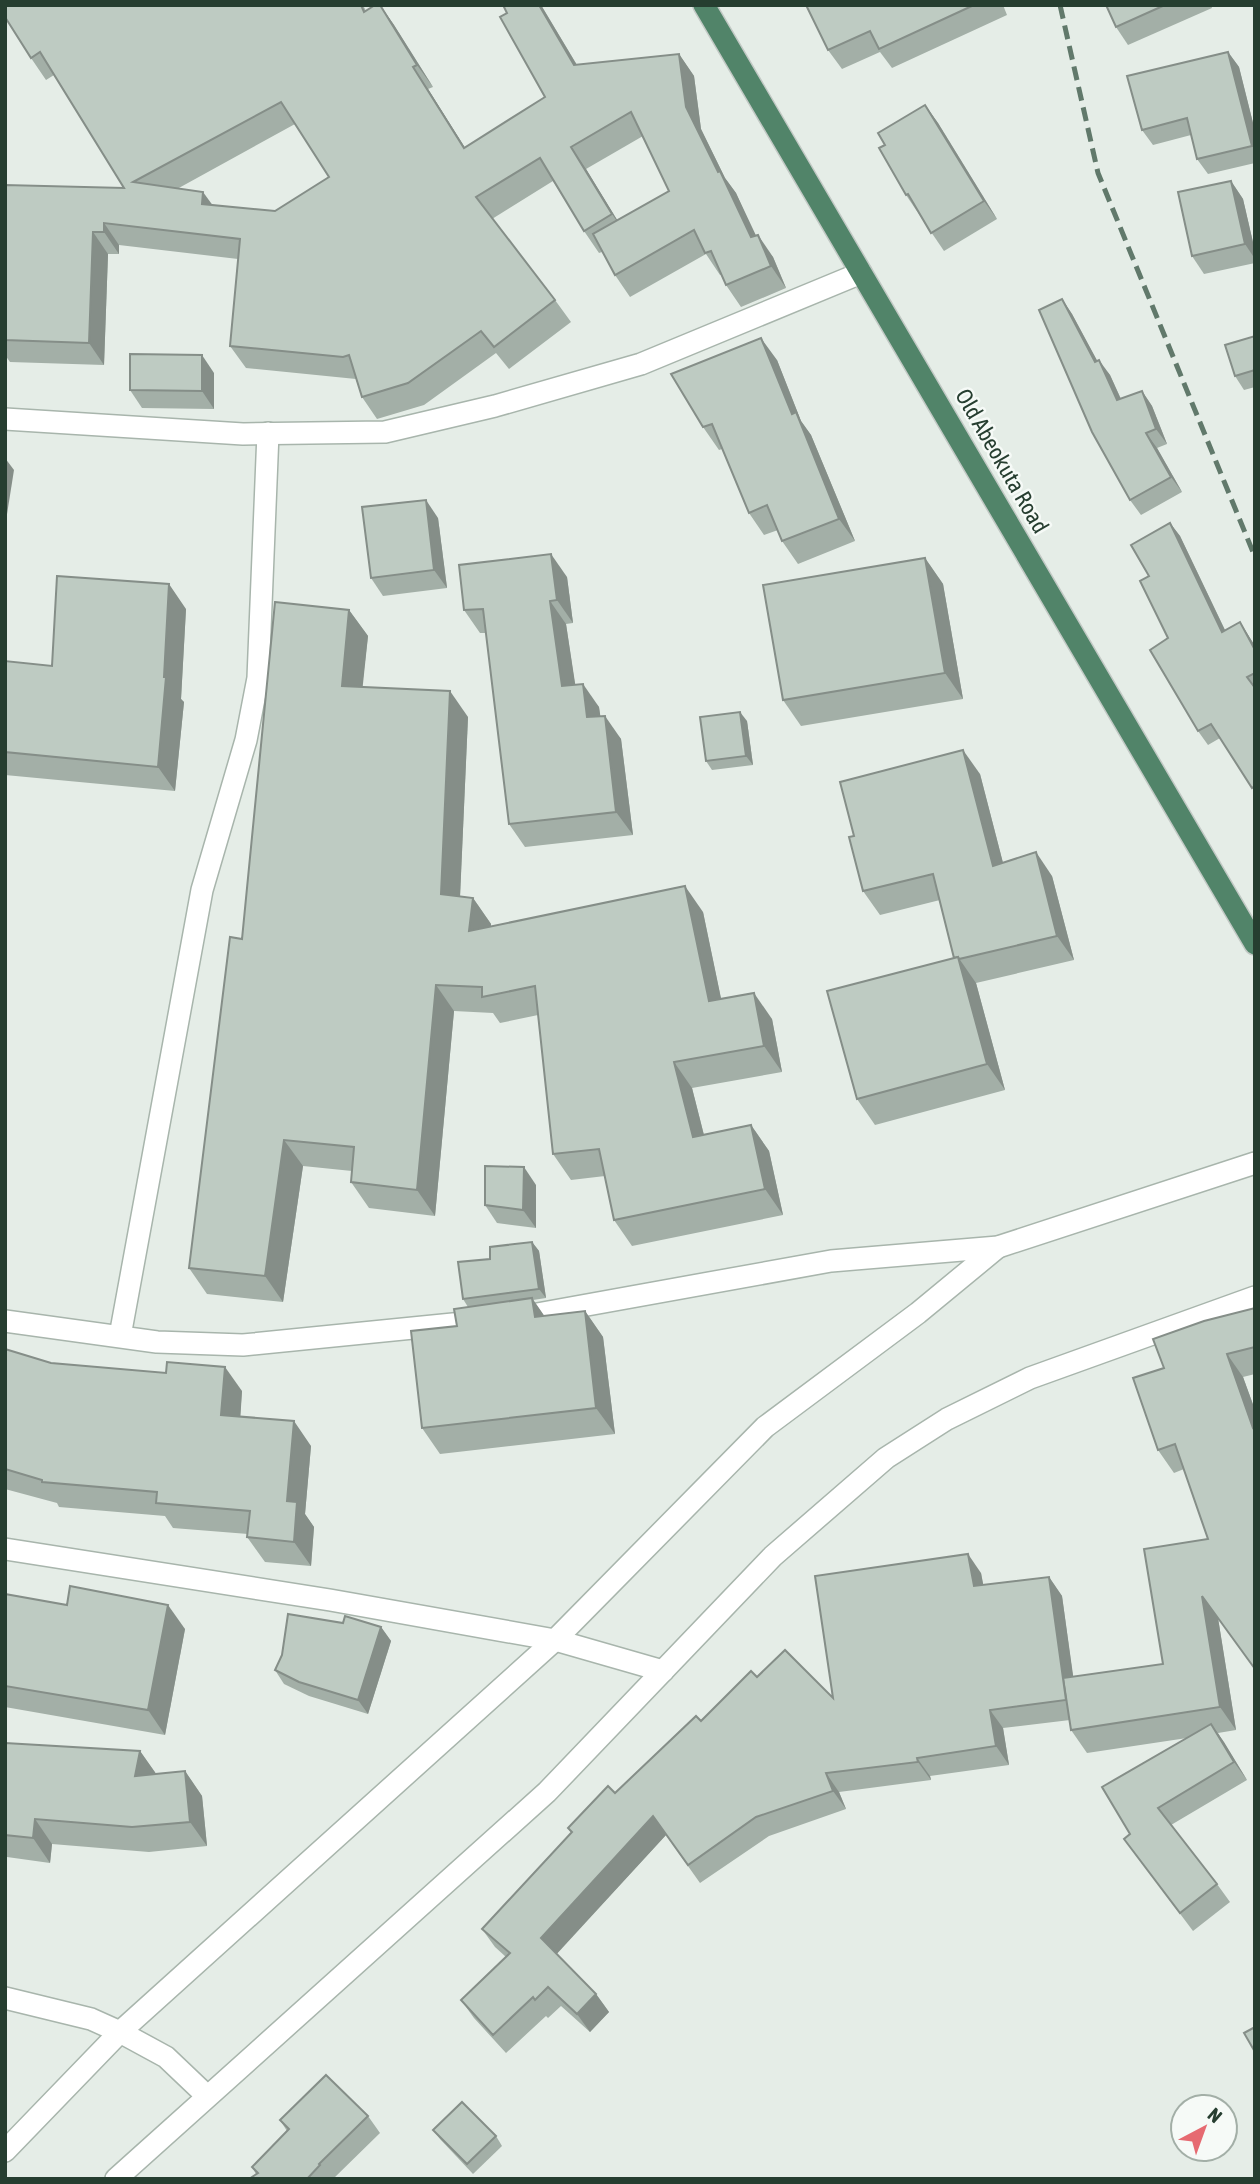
<svg xmlns="http://www.w3.org/2000/svg" width="1260" height="2184" viewBox="0 0 1260 2184" font-family="'Asap Condensed',sans-serif">
<style>
.lines{fill:none;stroke-linecap:round;stroke-linejoin:round}
.minor-casing{stroke:#a8b5ac;stroke-width:24}
.trunk-casing{stroke:#c2c9c5;stroke-width:24}
.minor{stroke:#fff;stroke-width:21}
.trunk{stroke:#518469;stroke-width:21}
.rail{stroke:#61796b;stroke-width:5;stroke-dasharray:14 7;stroke-linecap:butt}
.wall{fill:#a3afa7;fill-rule:evenodd}
.shaded-wall{fill:#858e88}
.building{fill:#becbc2;stroke:#858e88;stroke-width:2;fill-rule:evenodd}
.labels{text-anchor:middle;stroke-width:5;stroke-linejoin:round;paint-order:stroke}
.street-label{font-size:23px;fill:#263e30;stroke:#f6faf7}
</style>
<rect width="100%" height="100%" fill="#e5ede7"/>
<g class="lines">
<g class="minor-casing">
<g id="minor">
<path d="M 5,419 L 243,434 L 385,432 L 495,406 L 641,364 L 861,273"/>
<path d="M 515,1318 L 831,1261 L 998,1247 L 1255,1163"/>
<path d="M 5,1321 L 157,1342 L 243,1345 L 483,1321"/>
<path d="M 120,1336 L 202,890 L 246,740 L 258,678 L 268,433"/>
<path d="M 5,1549 L 330,1600 L 555,1640 L 663,1671"/>
<path d="M 5,1998 L 91,2019 L 120,2032 L 166,2057 L 207,2096"/>
<path d="M 5,2151 L 120,2032 L 555,1640 L 765,1427 L 918,1313 L 998,1247"/>
<path d="M 116,2179 L 547,1792 L 773,1556 L 886,1458 L 947,1419 L 1030,1378 L 1255,1297"/>
</g>
</g>
<g class="trunk-casing">
<path id="trunk" d="M 704,5 L 1255,944"/>
</g>
<use href="#minor" class="minor"/>
<use href="#trunk" class="trunk"/>
<path class="rail" d="M 1060,5 L 1098,173 L 1255,557"/>
</g>
<g class="wall">
<path d="M 5,5 L 363,5 L 366,11 L 380,5 L 394,25 L 433,87 L 428,89 L 465,148 L 545,97 L 503,5 L 541,5 L 577,65 L 679,54 L 694,76 L 701,129 L 725,178 L 736,193 L 755,236 L 773,257 L 786,288 L 741,307 L 726,285 L 721,275 L 720,275 L 706,254 L 630,297 L 615,275 L 602,252 L 599,253 L 584,231 L 553,181 L 492,219 L 555,300 L 571,322 L 509,369 L 496,353 L 424,405 L 377,419 L 362,397 L 356,379 L 246,368 L 230,346 L 238,259 L 119,245 L 119,254 L 108,254 L 104,365 L 10,362 L 5,355 L 5,185 L 124,188 L 54,75 L 46,80 L 31,58 ZM 295,124 L 329,177 L 275,211 L 212,205 L 177,189 ZM 643,136 L 669,191 L 617,220 L 586,169 Z"/>
<path d="M 806,5 L 1003,5 L 1007,15 L 892,68 L 880,52 L 842,69 L 828,50 Z"/>
<path d="M 1106,5 L 1211,5 L 1212,8 L 1128,45 L 1116,27 Z"/>
<path d="M 1228,52 L 1239,67 L 1255,131 L 1255,163 L 1208,174 L 1197,159 L 1191,135 L 1153,145 L 1142,130 Z"/>
<path d="M 925,105 L 938,123 L 997,219 L 944,251 L 906,195 L 885,145 Z"/>
<path d="M 1231,181 L 1243,199 L 1255,251 L 1255,263 L 1204,274 L 1192,256 Z"/>
<path d="M 1062,299 L 1072,314 L 1097,361 L 1110,375 L 1121,399 L 1142,391 L 1152,406 L 1167,444 L 1157,448 L 1182,492 L 1141,515 L 1130,500 Z"/>
<path d="M 1255,336 L 1255,387 L 1244,390 L 1235,376 Z"/>
<path d="M 777,360 L 801,421 L 811,435 L 855,541 L 798,564 L 782,541 L 778,530 L 764,535 L 749,513 L 722,449 L 719,450 L 703,427 Z"/>
<path d="M 214,373 L 214,409 L 142,408 L 130,390 Z"/>
<path d="M 438,518 L 447,588 L 383,596 L 371,578 Z"/>
<path d="M 1170,523 L 1180,536 L 1225,630 L 1240,622 L 1255,646 L 1255,791 L 1220,738 L 1208,745 L 1198,731 L 1168,638 L 1149,576 Z"/>
<path d="M 925,558 L 943,584 L 963,699 L 801,726 L 783,700 Z"/>
<path d="M 567,577 L 573,623 L 566,624 L 575,685 L 599,707 L 600,716 L 621,739 L 633,835 L 525,847 L 509,824 L 486,633 L 480,633 L 464,610 Z"/>
<path d="M 186,609 L 181,699 L 184,702 L 175,791 L 5,775 L 5,661 L 52,666 Z"/>
<path d="M 349,610 L 368,636 L 362,687 L 468,717 L 460,896 L 473,898 L 491,924 L 491,926 L 703,912 L 721,999 L 772,1019 L 782,1072 L 692,1088 L 704,1135 L 751,1125 L 769,1151 L 783,1215 L 632,1246 L 614,1220 L 605,1176 L 571,1180 L 553,1154 L 538,1015 L 500,1023 L 493,1013 L 454,1011 L 435,1216 L 369,1208 L 351,1182 L 352,1171 L 303,1166 L 283,1302 L 207,1294 L 189,1268 L 242,939 Z"/>
<path d="M 747,721 L 753,765 L 712,770 L 706,761 Z"/>
<path d="M 980,774 L 1003,863 L 1052,876 L 1074,960 L 976,983 L 1005,1090 L 875,1125 L 857,1099 L 954,958 L 940,900 L 880,915 L 863,891 L 854,836 Z"/>
<path d="M 536,1185 L 536,1228 L 497,1223 L 485,1205 Z"/>
<path d="M 532,1242 L 539,1251 L 546,1298 L 533,1300 L 544,1316 L 585,1311 L 603,1337 L 615,1434 L 440,1454 L 422,1428 L 457,1326 L 468,1307 L 463,1299 L 490,1259 Z"/>
<path d="M 1255,1308 L 1255,1374 L 1243,1377 L 1255,1410 L 1255,1669 L 1218,1618 L 1236,1730 L 1218,1733 L 1247,1780 L 1171,1825 L 1217,1884 L 1230,1902 L 1193,1931 L 1124,1839 L 1130,1834 L 1187,1738 L 1087,1753 L 1071,1730 L 1070,1720 L 1003,1728 L 1009,1765 L 930,1776 L 931,1780 L 839,1792 L 846,1809 L 769,1836 L 700,1883 L 666,1835 L 556,1954 L 596,1994 L 609,2012 L 590,2032 L 561,2006 L 548,2018 L 546,2016 L 506,2053 L 474,2018 L 461,2000 L 506,1957 L 495,1947 L 482,1929 L 571,1833 L 568,1828 L 615,1793 L 701,1721 L 757,1677 L 833,1698 L 981,1573 L 983,1585 L 1049,1577 L 1062,1596 L 1073,1677 L 1163,1664 L 1208,1539 L 1184,1469 L 1174,1473 L 1158,1450 L 1164,1368 Z"/>
<path d="M 5,1349 L 51,1363 L 242,1391 L 240,1416 L 311,1446 L 305,1514 L 314,1527 L 311,1566 L 265,1562 L 247,1537 L 248,1534 L 173,1528 L 165,1516 L 59,1507 L 57,1503 L 5,1489 Z"/>
<path d="M 5,1594 L 185,1629 L 165,1735 L 5,1707 Z"/>
<path d="M 343,1623 L 381,1627 L 391,1641 L 368,1714 L 309,1696 L 284,1684 L 275,1670 Z"/>
<path d="M 5,1743 L 140,1751 L 156,1774 L 185,1771 L 202,1796 L 207,1846 L 149,1852 L 52,1844 L 50,1863 L 7,1857 L 5,1890 Z"/>
<path d="M 368,2116 L 380,2133 L 333,2179 L 249,2179 L 256,2174 L 252,2167 L 287,2131 L 280,2120 Z"/>
<path d="M 433,2130 L 496,2136 L 502,2146 L 473,2174 L 440,2139 Z"/>
</g>
<g class="shaded-wall">
<path d="M 380,5 L 394,25 L 433,87 L 417,65 Z"/>
<path d="M 539,5 L 541,5 L 590,87 L 574,65 Z"/>
<path d="M 1228,52 L 1239,67 L 1255,131 L 1255,150 L 1252,146 Z"/>
<path d="M 679,54 L 694,76 L 701,129 L 725,178 L 736,193 L 767,259 L 751,237 L 718,172 L 686,107 Z"/>
<path d="M 413,67 L 428,89 L 479,170 L 464,148 Z"/>
<path d="M 925,105 L 938,123 L 997,219 L 984,201 Z"/>
<path d="M 571,147 L 586,169 L 627,236 L 612,214 Z"/>
<path d="M 1231,181 L 1243,199 L 1255,251 L 1255,259 L 1245,244 Z"/>
<path d="M 203,192 L 219,214 L 202,204 Z"/>
<path d="M 104,223 L 119,245 L 119,254 L 104,232 Z"/>
<path d="M 93,232 L 108,254 L 104,365 L 89,343 Z"/>
<path d="M 758,235 L 773,257 L 786,288 L 771,266 Z"/>
<path d="M 1062,299 L 1072,314 L 1106,377 L 1095,362 Z"/>
<path d="M 761,338 L 777,360 L 801,421 L 811,435 L 855,541 L 839,519 L 792,414 Z"/>
<path d="M 202,355 L 214,373 L 214,409 L 202,391 Z"/>
<path d="M 1099,360 L 1110,375 L 1128,415 L 1117,400 Z"/>
<path d="M 1142,391 L 1152,406 L 1167,444 L 1156,429 Z"/>
<path d="M 1146,433 L 1157,448 L 1182,492 L 1171,477 Z"/>
<path d="M 5,458 L 14,470 L 5,527 Z"/>
<path d="M 426,500 L 438,518 L 447,588 L 434,570 Z"/>
<path d="M 1170,523 L 1180,536 L 1232,645 L 1222,632 Z"/>
<path d="M 551,554 L 567,577 L 573,623 L 557,600 Z"/>
<path d="M 925,558 L 943,584 L 963,699 L 945,673 Z"/>
<path d="M 169,584 L 186,609 L 181,699 L 184,702 L 175,791 L 158,767 L 164,677 Z"/>
<path d="M 550,601 L 566,624 L 579,709 L 562,686 Z"/>
<path d="M 349,610 L 368,636 L 360,712 L 342,686 Z"/>
<path d="M 1240,622 L 1255,646 L 1255,650 Z"/>
<path d="M 583,684 L 599,707 L 604,740 L 587,717 Z"/>
<path d="M 450,691 L 468,717 L 459,920 L 441,894 Z"/>
<path d="M 740,712 L 747,721 L 753,765 L 746,756 Z"/>
<path d="M 605,716 L 621,739 L 633,835 L 616,812 Z"/>
<path d="M 963,750 L 980,774 L 1010,890 L 993,866 Z"/>
<path d="M 1036,852 L 1052,876 L 1074,960 L 1057,936 Z"/>
<path d="M 685,886 L 703,912 L 727,1027 L 709,1001 Z"/>
<path d="M 473,898 L 491,924 L 487,957 L 469,931 Z"/>
<path d="M 958,957 L 976,983 L 1005,1090 L 987,1064 Z"/>
<path d="M 436,985 L 454,1011 L 435,1216 L 417,1190 Z"/>
<path d="M 754,993 L 772,1019 L 782,1072 L 764,1046 Z"/>
<path d="M 674,1062 L 692,1088 L 711,1163 L 693,1137 Z"/>
<path d="M 751,1125 L 769,1151 L 783,1215 L 765,1189 Z"/>
<path d="M 284,1140 L 303,1166 L 283,1302 L 265,1276 Z"/>
<path d="M 524,1167 L 536,1185 L 536,1228 L 523,1210 Z"/>
<path d="M 532,1242 L 539,1251 L 546,1298 L 539,1289 Z"/>
<path d="M 532,1298 L 550,1324 L 535,1317 Z"/>
<path d="M 585,1311 L 603,1337 L 615,1434 L 596,1408 Z"/>
<path d="M 1227,1354 L 1243,1377 L 1255,1410 L 1255,1431 L 1253,1428 Z"/>
<path d="M 225,1367 L 242,1391 L 239,1439 L 221,1415 Z"/>
<path d="M 294,1421 L 311,1446 L 305,1514 L 314,1527 L 311,1566 L 294,1542 L 287,1501 Z"/>
<path d="M 968,1554 L 981,1573 L 987,1604 L 974,1586 Z"/>
<path d="M 1049,1577 L 1062,1596 L 1079,1718 L 1066,1700 Z"/>
<path d="M 1202,1596 L 1218,1618 L 1236,1730 L 1220,1707 Z"/>
<path d="M 168,1605 L 185,1629 L 165,1735 L 148,1710 Z"/>
<path d="M 381,1627 L 391,1641 L 368,1714 L 358,1700 Z"/>
<path d="M 990,1710 L 1003,1728 L 1009,1765 L 996,1746 Z"/>
<path d="M 1211,1724 L 1224,1742 L 1247,1780 L 1234,1762 Z"/>
<path d="M 140,1751 L 157,1775 L 135,1776 Z"/>
<path d="M 917,1758 L 930,1776 L 931,1780 L 918,1762 Z"/>
<path d="M 185,1771 L 202,1796 L 207,1846 L 190,1822 Z"/>
<path d="M 826,1773 L 839,1792 L 846,1809 L 833,1791 Z"/>
<path d="M 653,1816 L 666,1835 L 554,1957 L 541,1938 Z"/>
<path d="M 35,1819 L 52,1844 L 50,1863 L 33,1838 Z"/>
<path d="M 5,1855 L 7,1857 L 5,1890 Z"/>
<path d="M 596,1994 L 609,2012 L 590,2032 L 577,2014 Z"/>
</g>
<g class="building">
<path d="M 5,5 L 361,5 L 364,12 L 375,5 L 380,5 L 417,65 L 413,67 L 464,148 L 545,97 L 500,17 L 507,13 L 503,5 L 539,5 L 574,65 L 679,54 L 686,107 L 718,172 L 720,171 L 751,237 L 758,235 L 771,266 L 726,285 L 711,251 L 705,253 L 694,230 L 615,275 L 593,234 L 669,191 L 631,112 L 571,147 L 612,214 L 584,231 L 540,158 L 476,197 L 555,300 L 494,347 L 481,331 L 408,383 L 362,397 L 349,355 L 343,357 L 230,346 L 240,239 L 104,223 L 104,232 L 93,232 L 89,343 L 5,340 L 5,185 L 124,188 L 40,52 L 31,58 L 5,17 ZM 281,102 L 329,177 L 275,211 L 202,204 L 203,192 L 133,182 Z"/>
<path d="M 806,5 L 974,5 L 879,49 L 870,31 L 828,50 Z"/>
<path d="M 1106,5 L 1165,5 L 1116,27 Z"/>
<path d="M 1228,52 L 1252,146 L 1197,159 L 1187,118 L 1142,130 L 1127,76 Z"/>
<path d="M 925,105 L 984,201 L 931,233 L 908,194 L 906,195 L 879,148 L 885,145 L 878,133 Z"/>
<path d="M 1231,181 L 1245,244 L 1192,256 L 1178,192 Z"/>
<path d="M 1062,299 L 1095,362 L 1099,360 L 1117,400 L 1142,391 L 1156,429 L 1146,433 L 1171,477 L 1130,500 L 1092,432 L 1039,310 Z"/>
<path d="M 1255,336 L 1255,370 L 1235,376 L 1225,345 Z"/>
<path d="M 761,338 L 792,414 L 796,412 L 839,519 L 782,541 L 767,505 L 749,513 L 712,424 L 703,427 L 671,374 Z"/>
<path d="M 130,354 L 202,355 L 202,391 L 130,390 Z"/>
<path d="M 426,500 L 434,570 L 371,578 L 362,507 Z"/>
<path d="M 1170,523 L 1222,632 L 1240,622 L 1255,650 L 1255,673 L 1247,677 L 1255,688 L 1255,786 L 1252,788 L 1211,724 L 1198,731 L 1150,650 L 1168,638 L 1140,581 L 1149,576 L 1131,545 Z"/>
<path d="M 551,554 L 557,600 L 550,601 L 562,686 L 583,684 L 587,717 L 605,716 L 616,812 L 509,824 L 483,609 L 464,610 L 459,565 Z"/>
<path d="M 925,558 L 945,673 L 783,700 L 763,585 Z"/>
<path d="M 57,576 L 169,584 L 164,677 L 166,677 L 158,767 L 5,752 L 5,661 L 52,666 Z"/>
<path d="M 275,602 L 349,610 L 342,686 L 450,691 L 441,894 L 473,898 L 469,931 L 685,886 L 709,1001 L 754,993 L 764,1046 L 674,1062 L 693,1137 L 751,1125 L 765,1189 L 614,1220 L 599,1149 L 553,1154 L 535,986 L 482,997 L 482,987 L 436,985 L 417,1190 L 351,1182 L 354,1147 L 284,1140 L 265,1276 L 189,1268 L 230,937 L 242,939 Z"/>
<path d="M 740,712 L 746,756 L 706,761 L 700,717 Z"/>
<path d="M 963,750 L 993,866 L 1036,852 L 1057,936 L 959,959 L 958,957 L 954,958 L 933,874 L 863,891 L 849,837 L 854,836 L 840,782 Z"/>
<path d="M 958,957 L 987,1064 L 857,1099 L 827,991 Z"/>
<path d="M 485,1166 L 524,1167 L 523,1210 L 485,1205 Z"/>
<path d="M 532,1242 L 539,1289 L 463,1299 L 458,1262 L 490,1259 L 490,1247 Z"/>
<path d="M 532,1298 L 535,1317 L 585,1311 L 596,1408 L 422,1428 L 411,1331 L 457,1326 L 454,1309 Z"/>
<path d="M 1255,1308 L 1255,1347 L 1227,1354 L 1253,1428 L 1255,1427 L 1255,1669 L 1202,1596 L 1220,1707 L 1071,1730 L 1063,1678 L 1163,1664 L 1144,1549 L 1208,1539 L 1175,1444 L 1158,1450 L 1133,1378 L 1164,1368 L 1153,1339 L 1204,1321 Z"/>
<path d="M 5,1349 L 51,1363 L 166,1373 L 167,1362 L 225,1367 L 221,1415 L 294,1421 L 287,1501 L 297,1502 L 294,1542 L 247,1537 L 250,1511 L 156,1503 L 157,1492 L 42,1482 L 42,1480 L 5,1469 Z"/>
<path d="M 968,1554 L 974,1586 L 1049,1577 L 1066,1700 L 990,1710 L 996,1746 L 917,1758 L 918,1762 L 826,1773 L 833,1791 L 756,1817 L 688,1865 L 653,1816 L 541,1938 L 596,1994 L 577,2014 L 548,1987 L 535,2000 L 533,1997 L 493,2035 L 461,2000 L 510,1953 L 482,1929 L 572,1832 L 568,1828 L 608,1786 L 615,1793 L 696,1716 L 701,1721 L 751,1671 L 757,1677 L 785,1650 L 833,1698 L 815,1576 Z"/>
<path d="M 70,1586 L 168,1605 L 148,1710 L 5,1686 L 5,1594 L 67,1605 Z"/>
<path d="M 288,1614 L 343,1623 L 345,1616 L 381,1627 L 358,1700 L 299,1682 L 275,1670 L 282,1655 Z"/>
<path d="M 1211,1724 L 1234,1762 L 1158,1808 L 1217,1884 L 1180,1913 L 1124,1839 L 1130,1834 L 1102,1787 Z"/>
<path d="M 5,1743 L 140,1751 L 135,1776 L 185,1771 L 190,1822 L 132,1827 L 35,1819 L 33,1838 L 5,1835 Z"/>
<path d="M 1255,2027 L 1255,2052 L 1244,2033 Z"/>
<path d="M 326,2075 L 368,2116 L 319,2164 L 320,2165 L 307,2179 L 249,2179 L 258,2173 L 252,2167 L 289,2129 L 280,2120 Z"/>
<path d="M 462,2102 L 496,2136 L 467,2164 L 433,2130 Z"/>
</g>
<g class="labels">
<g class="street-label">
<text transform="translate(1002 461) rotate(60)" y="8">Old Abeokuta Road</text>
</g>
</g>
<rect width="1260" height="2184" fill="none" stroke="#263e30" stroke-width="14"/>
<g transform="translate(1204 2128) rotate(41)"><circle r="33" fill="#f6faf7" stroke="#a3afa7" stroke-width="2"/>
<path d="M0-5L12 26L0 18L-12 26Z" fill="#e66a71"/>
<text y="-10" font-size="19" font-weight="bold" text-anchor="middle" fill="#263e30">N</text>
</g>
</svg>
